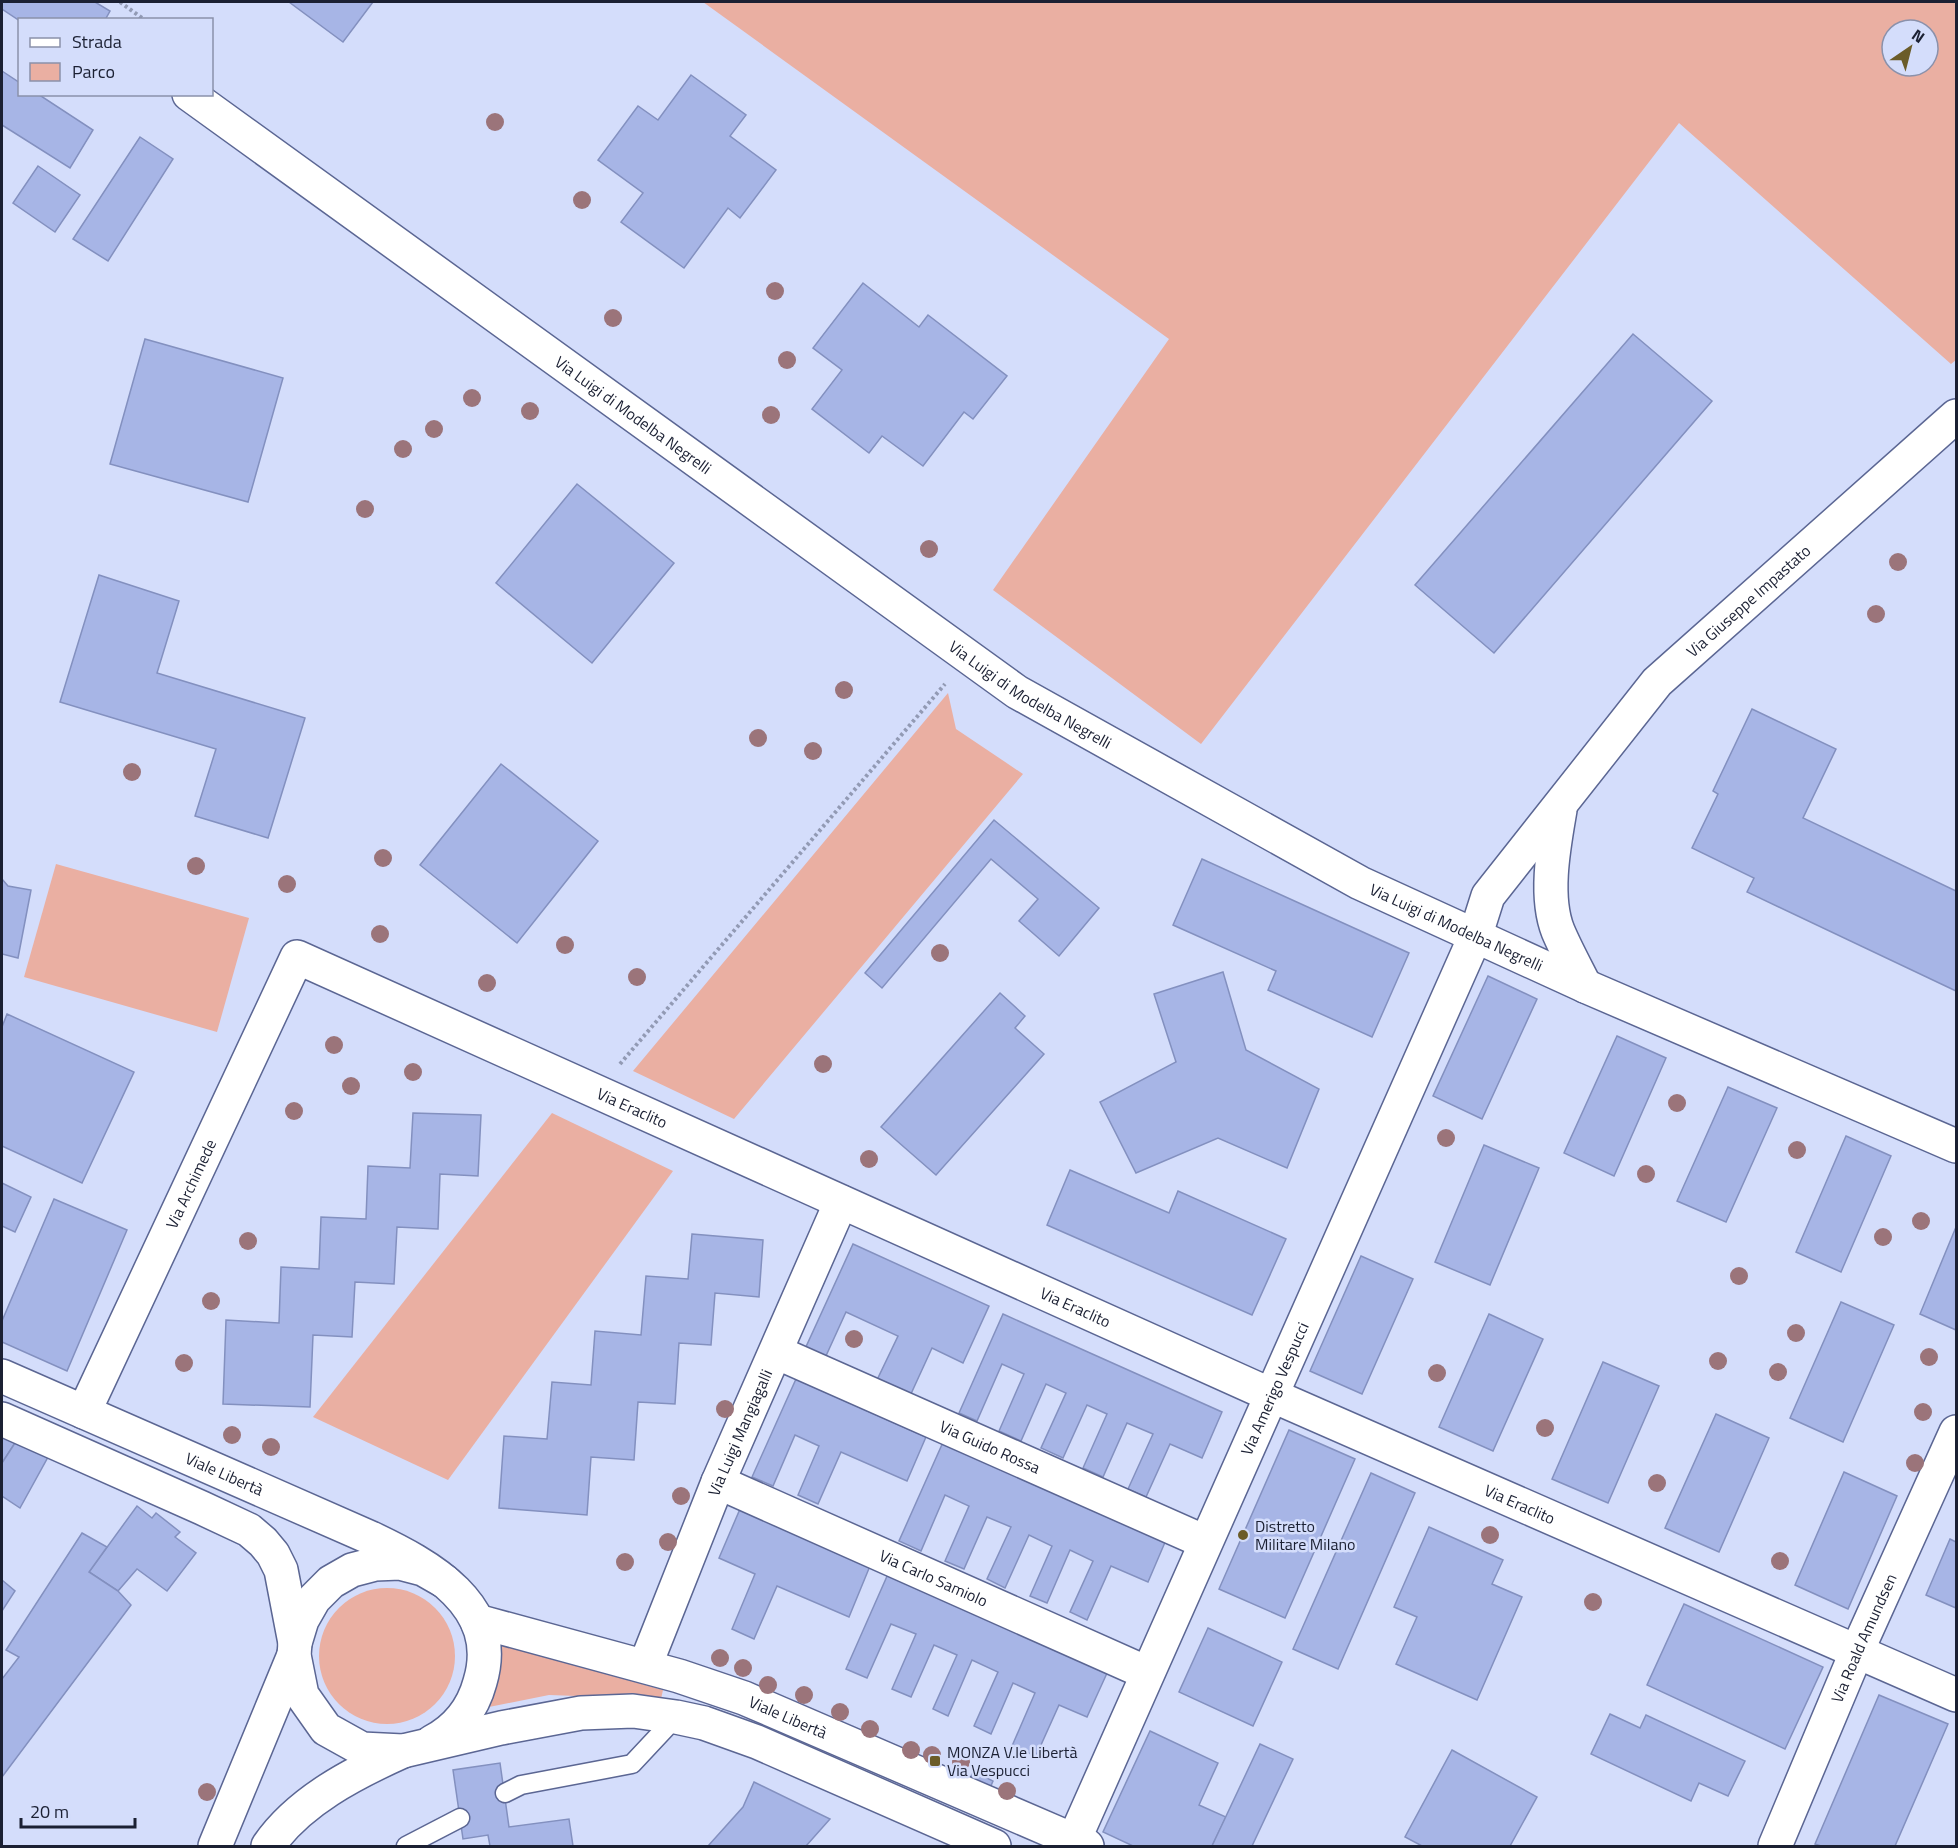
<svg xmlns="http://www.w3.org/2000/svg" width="1958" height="1848" viewBox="0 0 1958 1848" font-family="'Titillium Web',sans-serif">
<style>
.green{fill:#eaafa2;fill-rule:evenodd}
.building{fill:#a7b5e6;stroke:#8390bf;stroke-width:1.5}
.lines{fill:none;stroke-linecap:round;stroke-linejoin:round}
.service-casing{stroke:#5b6693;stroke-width:21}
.minor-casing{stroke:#5b6693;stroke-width:36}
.tertiary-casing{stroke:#5b6693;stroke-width:36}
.secondary-casing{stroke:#5b6693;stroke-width:36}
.path{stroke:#929ab4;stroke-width:4;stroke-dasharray:3 3;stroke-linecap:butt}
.service{stroke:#fff;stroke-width:18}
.minor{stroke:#fff;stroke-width:33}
.tertiary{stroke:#fff;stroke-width:33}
.secondary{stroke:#fff;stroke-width:33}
.tree{fill:#9b747a}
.poi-dot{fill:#6b5c29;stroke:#d4ddfb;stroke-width:2}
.labels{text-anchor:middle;stroke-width:5;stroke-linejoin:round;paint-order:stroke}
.street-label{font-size:16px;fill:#1b2033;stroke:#d4ddfb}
.poi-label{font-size:16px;fill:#1b2033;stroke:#d4ddfb;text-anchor:start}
</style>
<rect width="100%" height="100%" fill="#d4ddfb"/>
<g class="green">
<path d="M 703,2 L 1956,2 L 1956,360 L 1951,364 L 1679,123 L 1201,744 L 993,590 L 1169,339 ZM 1892,30 L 1928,30 L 1928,66 L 1892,66 Z"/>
<path d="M 948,693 L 956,729 L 1023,774 L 734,1119 L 633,1071 Z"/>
<path d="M 56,864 L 249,918 L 217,1032 L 24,977 Z"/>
<path d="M 552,1113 L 673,1171 L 448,1480 L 313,1417 Z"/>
<circle cx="387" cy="1656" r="68"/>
<path d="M 499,1644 L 663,1690 L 661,1699 L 549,1695 L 489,1707 L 498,1676 Z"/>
</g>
<g class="building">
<path d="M 2,2 L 95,2 L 110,11 L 105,20 L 20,21 L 2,9 Z"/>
<path d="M 289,2 L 373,2 L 343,42 Z"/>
<path d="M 2,71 L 20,83 L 20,94 L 38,94 L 93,130 L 70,168 L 2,125 Z"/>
<path d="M 691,75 L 746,115 L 730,136 L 776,170 L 740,218 L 728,208 L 684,268 L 621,222 L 643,193 L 598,160 L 638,106 L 658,120 Z"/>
<path d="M 140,137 L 173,159 L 108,261 L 73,239 Z"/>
<path d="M 38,166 L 80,195 L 55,232 L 13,203 Z"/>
<path d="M 863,283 L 919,327 L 928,315 L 1007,376 L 973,419 L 964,412 L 923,466 L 882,436 L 869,453 L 812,409 L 842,370 L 813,348 Z"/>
<path d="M 1633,334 L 1712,401 L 1494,653 L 1415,585 Z"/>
<path d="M 145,339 L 283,378 L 248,502 L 110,464 Z"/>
<path d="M 577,484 L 674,563 L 592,663 L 496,583 Z"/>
<path d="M 99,575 L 179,601 L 157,673 L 305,718 L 268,838 L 195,816 L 216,749 L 60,702 Z"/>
<path d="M 1752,709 L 1836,749 L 1803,818 L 1956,891 L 1956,991 L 1747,892 L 1754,878 L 1692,848 L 1718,794 L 1713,791 Z"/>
<path d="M 501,764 L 598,841 L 517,943 L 420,865 Z"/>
<path d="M 994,820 L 1099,908 L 1059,956 L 1019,921 L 1038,899 L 991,859 L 882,988 L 865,973 Z"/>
<path d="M 1202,859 L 1409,953 L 1372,1037 L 1268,990 L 1276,971 L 1173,925 Z"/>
<path d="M 2,879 L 8,886 L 31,890 L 18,958 L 2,954 Z"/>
<path d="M 1223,972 L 1246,1050 L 1319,1089 L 1287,1168 L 1218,1138 L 1136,1173 L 1100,1102 L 1176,1062 L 1154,994 Z"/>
<path d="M 1488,976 L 1537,999 L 1482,1119 L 1433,1096 Z"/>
<path d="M 1000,993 L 1025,1016 L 1015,1028 L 1044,1054 L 936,1175 L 881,1127 Z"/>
<path d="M 7,1014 L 134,1072 L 82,1183 L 2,1146 L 2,1027 Z"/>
<path d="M 1617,1036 L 1666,1058 L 1614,1176 L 1564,1153 Z"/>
<path d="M 1728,1087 L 1777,1108 L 1726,1222 L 1677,1201 Z"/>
<path d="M 413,1113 L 481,1115 L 478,1176 L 440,1174 L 438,1229 L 397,1227 L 394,1284 L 355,1282 L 352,1337 L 313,1335 L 310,1407 L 223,1404 L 226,1320 L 279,1323 L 281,1267 L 319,1269 L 321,1217 L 366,1219 L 368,1166 L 410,1168 Z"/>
<path d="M 1846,1136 L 1891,1156 L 1841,1272 L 1796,1252 Z"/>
<path d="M 1484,1145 L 1539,1168 L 1490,1285 L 1435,1262 Z"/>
<path d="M 1070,1170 L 1169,1213 L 1178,1191 L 1286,1239 L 1252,1315 L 1047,1225 Z"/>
<path d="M 2,1183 L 31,1197 L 15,1232 L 2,1226 Z"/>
<path d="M 54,1199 L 127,1230 L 67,1371 L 2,1342 L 2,1321 Z"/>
<path d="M 1956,1227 L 1956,1330 L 1920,1314 Z"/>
<path d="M 692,1234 L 763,1240 L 759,1297 L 715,1293 L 711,1345 L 679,1343 L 675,1404 L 638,1402 L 634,1460 L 591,1457 L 587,1515 L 499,1508 L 504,1436 L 547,1439 L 552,1382 L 591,1385 L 595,1331 L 641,1335 L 646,1276 L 688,1279 Z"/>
<path d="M 853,1244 L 989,1306 L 963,1363 L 932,1348 L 910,1396 L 877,1380 L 898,1336 L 846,1312 L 825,1358 L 805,1349 Z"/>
<path d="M 1361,1256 L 1413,1279 L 1362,1394 L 1310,1371 Z"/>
<path d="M 1841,1302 L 1894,1325 L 1843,1442 L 1790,1418 Z"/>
<path d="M 1003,1314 L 1222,1412 L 1202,1458 L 1170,1444 L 1146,1497 L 1128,1489 L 1153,1434 L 1127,1423 L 1103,1477 L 1083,1468 L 1107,1414 L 1087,1405 L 1063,1458 L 1041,1448 L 1066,1393 L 1046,1384 L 1021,1441 L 999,1431 L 1024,1374 L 1002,1364 L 977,1421 L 959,1413 Z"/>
<path d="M 1489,1314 L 1543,1339 L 1493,1451 L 1439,1427 Z"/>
<path d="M 1603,1362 L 1659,1386 L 1608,1503 L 1552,1479 Z"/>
<path d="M 796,1379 L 926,1437 L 907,1481 L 841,1452 L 818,1504 L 798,1495 L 819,1446 L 795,1435 L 773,1486 L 752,1477 Z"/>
<path d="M 1716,1414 L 1769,1438 L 1719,1552 L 1665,1528 Z"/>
<path d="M 1289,1430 L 1355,1459 L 1285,1618 L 1219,1589 Z"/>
<path d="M 2,1437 L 15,1443 L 2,1463 Z"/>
<path d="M 944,1440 L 1166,1540 L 1148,1582 L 1111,1566 L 1087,1620 L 1070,1612 L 1093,1561 L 1070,1550 L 1047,1603 L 1030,1596 L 1052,1546 L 1029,1535 L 1005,1588 L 987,1579 L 1011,1527 L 987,1517 L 964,1569 L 945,1561 L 969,1506 L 945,1495 L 921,1551 L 899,1541 Z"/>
<path d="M 15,1443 L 48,1457 L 20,1508 L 2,1496 L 2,1463 Z"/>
<path d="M 1844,1472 L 1897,1496 L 1848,1609 L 1795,1585 Z"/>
<path d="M 1371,1473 L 1415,1493 L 1338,1669 L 1293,1649 Z"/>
<path d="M 137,1506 L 152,1518 L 156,1513 L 180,1532 L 175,1537 L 196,1553 L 167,1591 L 137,1569 L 118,1591 L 89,1572 Z"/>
<path d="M 740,1509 L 870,1566 L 849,1617 L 777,1586 L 754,1639 L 732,1629 L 755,1574 L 719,1558 Z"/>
<path d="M 1429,1527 L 1503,1560 L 1492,1584 L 1522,1597 L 1477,1700 L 1396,1664 L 1417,1617 L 1394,1607 Z"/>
<path d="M 82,1533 L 107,1547 L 89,1572 L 118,1591 L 131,1605 L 2,1777 L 2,1679 L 19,1657 L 6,1650 Z"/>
<path d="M 1950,1539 L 1956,1542 L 1956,1608 L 1926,1595 Z"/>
<path d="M 888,1574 L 1108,1671 L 1087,1717 L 1059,1705 L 1036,1756 L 1012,1746 L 1035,1693 L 1013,1683 L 991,1734 L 974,1726 L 998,1672 L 972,1660 L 948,1716 L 933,1709 L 957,1655 L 934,1645 L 911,1697 L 892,1689 L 916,1634 L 891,1624 L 867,1678 L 846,1669 Z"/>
<path d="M 2,1580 L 15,1591 L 2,1611 Z"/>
<path d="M 1684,1604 L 1823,1667 L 1785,1749 L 1647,1685 Z"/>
<path d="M 1208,1628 L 1282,1662 L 1253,1726 L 1179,1692 Z"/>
<path d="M 1879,1695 L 1948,1724 L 1895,1846 L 1821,1846 L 1815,1844 Z"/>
<path d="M 1610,1714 L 1640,1728 L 1646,1715 L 1745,1761 L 1728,1796 L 1699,1783 L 1691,1801 L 1591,1754 Z"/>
<path d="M 1150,1731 L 1218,1763 L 1199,1805 L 1226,1817 L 1212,1846 L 1133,1846 L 1103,1832 Z"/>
<path d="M 1260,1744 L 1293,1759 L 1252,1846 L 1212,1846 Z"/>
<path d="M 1452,1750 L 1537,1797 L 1510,1846 L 1422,1846 L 1405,1837 Z"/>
<path d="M 500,1763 L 509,1827 L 569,1819 L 573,1846 L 490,1846 L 488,1835 L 463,1839 L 453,1770 Z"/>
<path d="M 973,1771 L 993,1781 L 990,1788 L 970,1779 Z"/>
<path d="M 754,1782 L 830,1819 L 806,1846 L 708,1846 L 743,1807 Z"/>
</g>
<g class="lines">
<g class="service-casing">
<g id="service">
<path d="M 505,1793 L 521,1785 L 632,1764 L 676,1717"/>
<path d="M 406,1846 L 460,1818"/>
</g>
</g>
<g class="minor-casing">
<g id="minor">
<path id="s1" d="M 189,94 L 1017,692 L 1360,883 L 1585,986 L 1956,1146"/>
<path d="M 1560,810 C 1554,845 1544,896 1558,931 C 1566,950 1576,968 1585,986"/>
<path id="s2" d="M 776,1352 L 1205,1542"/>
<path id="s3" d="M 84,1412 L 297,957 L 1271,1395 L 1956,1695"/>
<path id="s4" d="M 718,1482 L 1147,1673"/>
<path id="s5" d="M 645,1666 L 718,1482 L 841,1202"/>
<path id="s6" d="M 1074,1840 L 1475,937 L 1488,896 L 1657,682 L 1956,416"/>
<path id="s7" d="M 1775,1846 L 1857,1651 L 1956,1432"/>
</g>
</g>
<g class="tertiary-casing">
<g id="tertiary">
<path d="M 215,1846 L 294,1655"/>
<path d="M 268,1846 C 299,1801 354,1773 403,1751"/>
</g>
</g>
<g class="secondary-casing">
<g id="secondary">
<path id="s8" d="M 2,1376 L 371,1538 C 428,1565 503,1605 480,1682 C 473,1708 457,1729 432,1742"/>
<path d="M 2,1419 L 202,1508 L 249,1530 L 263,1542 L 273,1554 L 281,1570 L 295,1643"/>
<path d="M 444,1581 L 423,1569 L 400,1563 L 375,1564 L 352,1570 L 331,1582 L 314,1599 L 302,1620 L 295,1643 L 294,1655 L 302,1695 L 326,1729 L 362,1749 L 403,1751 L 501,1728 L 581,1713 L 633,1711 L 676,1717 L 704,1723 L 757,1742 L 994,1846"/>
<path id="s9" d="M 477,1621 L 679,1676 L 744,1698 L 1087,1846"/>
</g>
</g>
<g class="path">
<path d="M 120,2 L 145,20"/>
<path d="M 620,1064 L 945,684"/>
</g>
<use href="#service" class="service"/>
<use href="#minor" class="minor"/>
<use href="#tertiary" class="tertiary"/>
<use href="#secondary" class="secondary"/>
</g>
<g class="tree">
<circle cx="495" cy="122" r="9"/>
<circle cx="582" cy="200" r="9"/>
<circle cx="775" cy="291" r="9"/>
<circle cx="613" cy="318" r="9"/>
<circle cx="787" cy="360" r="9"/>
<circle cx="472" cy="398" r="9"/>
<circle cx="530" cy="411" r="9"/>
<circle cx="771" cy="415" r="9"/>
<circle cx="434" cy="429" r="9"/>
<circle cx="403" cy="449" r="9"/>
<circle cx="365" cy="509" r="9"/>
<circle cx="929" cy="549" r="9"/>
<circle cx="1898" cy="562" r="9"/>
<circle cx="1876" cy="614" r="9"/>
<circle cx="844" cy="690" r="9"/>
<circle cx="758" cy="738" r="9"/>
<circle cx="813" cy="751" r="9"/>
<circle cx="132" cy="772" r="9"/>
<circle cx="383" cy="858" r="9"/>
<circle cx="196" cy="866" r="9"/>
<circle cx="287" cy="884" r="9"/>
<circle cx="380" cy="934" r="9"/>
<circle cx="565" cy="945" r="9"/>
<circle cx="940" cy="953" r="9"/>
<circle cx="637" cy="977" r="9"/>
<circle cx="487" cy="983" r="9"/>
<circle cx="334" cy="1045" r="9"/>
<circle cx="823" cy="1064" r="9"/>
<circle cx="413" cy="1072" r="9"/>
<circle cx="351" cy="1086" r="9"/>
<circle cx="1677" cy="1103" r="9"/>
<circle cx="294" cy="1111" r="9"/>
<circle cx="1446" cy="1138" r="9"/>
<circle cx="1797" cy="1150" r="9"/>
<circle cx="869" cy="1159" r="9"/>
<circle cx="1646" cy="1174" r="9"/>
<circle cx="1921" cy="1221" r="9"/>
<circle cx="1883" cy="1237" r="9"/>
<circle cx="248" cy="1241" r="9"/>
<circle cx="1739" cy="1276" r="9"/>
<circle cx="211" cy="1301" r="9"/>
<circle cx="1796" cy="1333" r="9"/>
<circle cx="854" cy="1339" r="9"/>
<circle cx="1929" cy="1357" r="9"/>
<circle cx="1718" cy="1361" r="9"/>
<circle cx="184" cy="1363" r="9"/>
<circle cx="1778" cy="1372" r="9"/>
<circle cx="1437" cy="1373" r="9"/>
<circle cx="725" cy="1409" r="9"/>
<circle cx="1923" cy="1412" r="9"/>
<circle cx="1545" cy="1428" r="9"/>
<circle cx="232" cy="1435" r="9"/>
<circle cx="271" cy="1447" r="9"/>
<circle cx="1915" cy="1463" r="9"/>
<circle cx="1657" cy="1483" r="9"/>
<circle cx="681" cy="1496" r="9"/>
<circle cx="1490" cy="1535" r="9"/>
<circle cx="668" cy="1542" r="9"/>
<circle cx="1780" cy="1561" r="9"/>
<circle cx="625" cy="1562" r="9"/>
<circle cx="1593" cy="1602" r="9"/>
<circle cx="720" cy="1658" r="9"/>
<circle cx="743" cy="1668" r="9"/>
<circle cx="768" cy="1685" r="9"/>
<circle cx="804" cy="1695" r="9"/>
<circle cx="840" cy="1712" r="9"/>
<circle cx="870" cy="1729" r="9"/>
<circle cx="911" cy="1750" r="9"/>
<circle cx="932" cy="1755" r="9"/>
<circle cx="961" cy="1762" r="9"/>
<circle cx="1007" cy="1791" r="9"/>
<circle cx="207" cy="1792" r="9"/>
</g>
<g class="poi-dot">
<circle cx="1243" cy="1535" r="6"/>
<rect x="929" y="1755" width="12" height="12" rx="3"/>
</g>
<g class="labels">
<g class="street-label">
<text dy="6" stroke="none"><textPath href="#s1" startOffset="548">Via Luigi di Modelba Negrelli</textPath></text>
<text dy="6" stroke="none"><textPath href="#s6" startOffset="1426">Via Giuseppe Impastato</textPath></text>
<text dy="6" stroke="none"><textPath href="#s1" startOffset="1034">Via Luigi di Modelba Negrelli</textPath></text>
<text dy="6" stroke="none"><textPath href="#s1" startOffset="1520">Via Luigi di Modelba Negrelli</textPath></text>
<text dy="6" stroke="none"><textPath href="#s3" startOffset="870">Via Eraclito</textPath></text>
<text dy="6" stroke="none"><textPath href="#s3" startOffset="252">Via Archimede</textPath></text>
<text dy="6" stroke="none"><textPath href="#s3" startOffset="1356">Via Eraclito</textPath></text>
<text dy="6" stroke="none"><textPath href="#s6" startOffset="494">Via Amerigo Vespucci</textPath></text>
<text dy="6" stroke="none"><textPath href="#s5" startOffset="252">Via Luigi Mangiagalli</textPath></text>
<text dy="6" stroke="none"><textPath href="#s2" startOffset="234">Via Guido Rossa</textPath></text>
<text dy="6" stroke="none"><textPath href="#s8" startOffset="243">Viale Libertà</textPath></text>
<text dy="6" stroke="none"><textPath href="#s3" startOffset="1842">Via Eraclito</textPath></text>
<text dy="6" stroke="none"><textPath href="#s4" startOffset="236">Via Carlo Samiolo</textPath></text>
<text dy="6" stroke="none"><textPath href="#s7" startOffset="226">Via Roald Amundsen</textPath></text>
<text dy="6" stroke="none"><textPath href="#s9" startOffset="326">Viale Libertà</textPath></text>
</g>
<g class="poi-label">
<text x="1255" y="1532">Distretto<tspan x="1255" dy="18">Militare Milano</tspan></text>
<text x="947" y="1758">MONZA V.le Libertà<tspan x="947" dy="18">Via Vespucci</tspan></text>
</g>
</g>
<rect width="1958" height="1848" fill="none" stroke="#1b2033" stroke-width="6"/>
<rect x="18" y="18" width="195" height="78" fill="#d4ddfb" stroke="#8a91ab" stroke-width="1.5"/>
<rect x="30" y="38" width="30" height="9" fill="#ffffff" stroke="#8a91ab" stroke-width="1.5"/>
<text x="72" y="48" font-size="18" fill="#1b2033">Strada</text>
<rect x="30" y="63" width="30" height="18" fill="#eaafa2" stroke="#8a91ab" stroke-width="1.5"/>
<text x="72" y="78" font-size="18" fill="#1b2033">Parco</text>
<g transform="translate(1910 48) rotate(35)"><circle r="28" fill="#d4ddfb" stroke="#8a91ab" stroke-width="1.5"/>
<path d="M0-4.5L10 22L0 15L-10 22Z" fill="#6b5c29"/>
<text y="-9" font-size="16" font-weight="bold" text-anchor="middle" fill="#1b2033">N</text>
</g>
<path d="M21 1818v9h114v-9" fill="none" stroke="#1b2033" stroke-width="3"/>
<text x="30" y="1818" font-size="18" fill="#1b2033" stroke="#d4ddfb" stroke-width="4.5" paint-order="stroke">20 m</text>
</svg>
